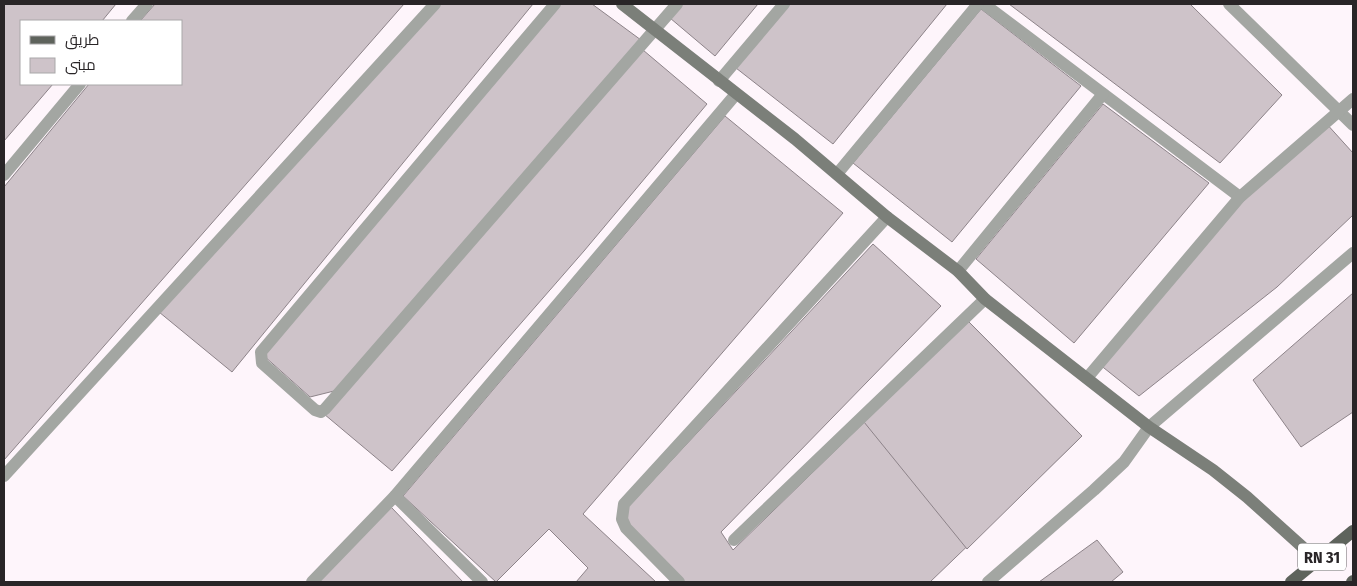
<svg xmlns="http://www.w3.org/2000/svg" width="1357" height="586" viewBox="0 0 1357 586" font-family="'Fira Sans Condensed',Cairo,sans-serif">
<style>
.building{fill:#cec3c9;stroke:#8d8389}
.lines{fill:none;stroke-linecap:round;stroke-linejoin:round}
.street{stroke:#a3a6a2;stroke-width:12}
.secondary{stroke:#7b7f79;stroke-width:12}
.primary{stroke:#5e635c;stroke-width:12}
.labels{text-anchor:middle;stroke-width:4;stroke-linejoin:round;paint-order:stroke}
.shield{fill:#fff;stroke:#696668;stroke-width:1}
.shield-label{font-size:16px;font-weight:bold;fill:#292527}
</style>
<rect width="100%" height="100%" fill="#fef5fb"/>
<g class="building">
<path d="M 4,4 L 116,4 L 102,21 L 21,21 L 21,84 L 53,84 L 4,141 Z"/>
<path d="M 155,4 L 404,4 L 4,460 L 4,187 L 89,84 L 181,84 L 181,21 L 140,21 Z"/>
<path d="M 440,4 L 533,4 L 232,372 L 159,312 Z"/>
<path d="M 559,4 L 592,4 L 641,40 L 338,390 L 310,397 L 264,356 Z"/>
<path d="M 681,4 L 758,4 L 715,56 L 670,18 Z"/>
<path d="M 790,4 L 947,4 L 833,144 L 736,68 Z"/>
<path d="M 1009,4 L 1190,4 L 1282,95 L 1220,163 Z"/>
<path d="M 981,9 L 1081,86 L 952,242 L 853,163 Z"/>
<path d="M 643,50 L 707,104 L 584,251 L 392,471 L 324,414 Z"/>
<path d="M 1103,104 L 1209,183 L 1074,343 L 976,259 Z"/>
<path d="M 725,116 L 843,213 L 583,514 L 656,582 L 576,582 L 588,568 L 549,529 L 496,582 L 403,496 Z"/>
<path d="M 1325,122 L 1353,153 L 1353,215 L 1277,287 L 1139,396 L 1099,364 L 1240,197 Z"/>
<path d="M 873,244 L 941,306 L 721,532 L 733,550 L 968,321 L 1082,436 L 930,582 L 681,582 L 622,519 L 628,507 Z"/>
<path d="M 1353,293 L 1353,412 L 1301,447 L 1253,380 Z"/>
<path d="M 968,321 L 1082,436 L 967,549 L 864,422 Z"/>
<path d="M 391,507 L 463,582 L 319,582 Z"/>
<path d="M 1097,540 L 1123,572 L 1111,582 L 1039,582 Z"/>
</g>
<g class="lines">
<g class="street">
<path d="M 555,4 L 261,352 L 262,363 L 315,410 L 321,412 L 325,409 L 677,4"/>
<path d="M 984,4 L 1240,197"/>
<path d="M 1229,4 L 1353,125"/>
<path d="M 132,21 L 147,4"/>
<path d="M 719,81 L 784,4"/>
<path d="M 837,174 L 978,4"/>
<path d="M 4,175 L 80,84"/>
<path d="M 958,271 L 1103,94"/>
<path d="M 1087,378 L 1240,197 L 1353,99"/>
<path d="M 4,476 L 435,4"/>
<path d="M 395,496 L 482,582"/>
<path d="M 734,540 L 985,299"/>
<path d="M 312,582 L 395,496 L 736,94"/>
<path d="M 679,582 L 626,528 L 622,519 L 624,504 L 887,217"/>
<path d="M 988,582 L 1094,490 L 1124,462 L 1149,427 L 1353,253"/>
</g>
<path class="secondary" d="M 622,4 L 795,139 L 887,217 L 958,271 L 985,299 L 1149,427 L 1213,470 L 1247,497 L 1318,561"/>
<g class="primary">
<path d="M 1291,582 L 1353,531"/>
<path d="M 1352,582 L 1353,581"/>
</g>
</g>
<g class="labels">
<rect class="shield" x="1298" y="543.5" width="48" height="27" rx="4"/>
<g class="shield-label">
<text x="1322" y="563">RN 31</text>
</g>
</g>
<rect width="1357" height="586" fill="none" stroke="#292527" stroke-width="10"/>
<rect x="20" y="20" width="162" height="65" fill="#ffffff" stroke="#a9a8a9"/>
<rect x="30" y="36" width="25" height="8" fill="#5e635c" stroke="#a9a8a9"/>
<text x="65" y="45" font-size="15" fill="#292527">طريق</text>
<rect x="30" y="58" width="25" height="15" fill="#cec3c9" stroke="#a9a8a9"/>
<text x="65" y="70" font-size="15" fill="#292527">مبنى</text>
</svg>
